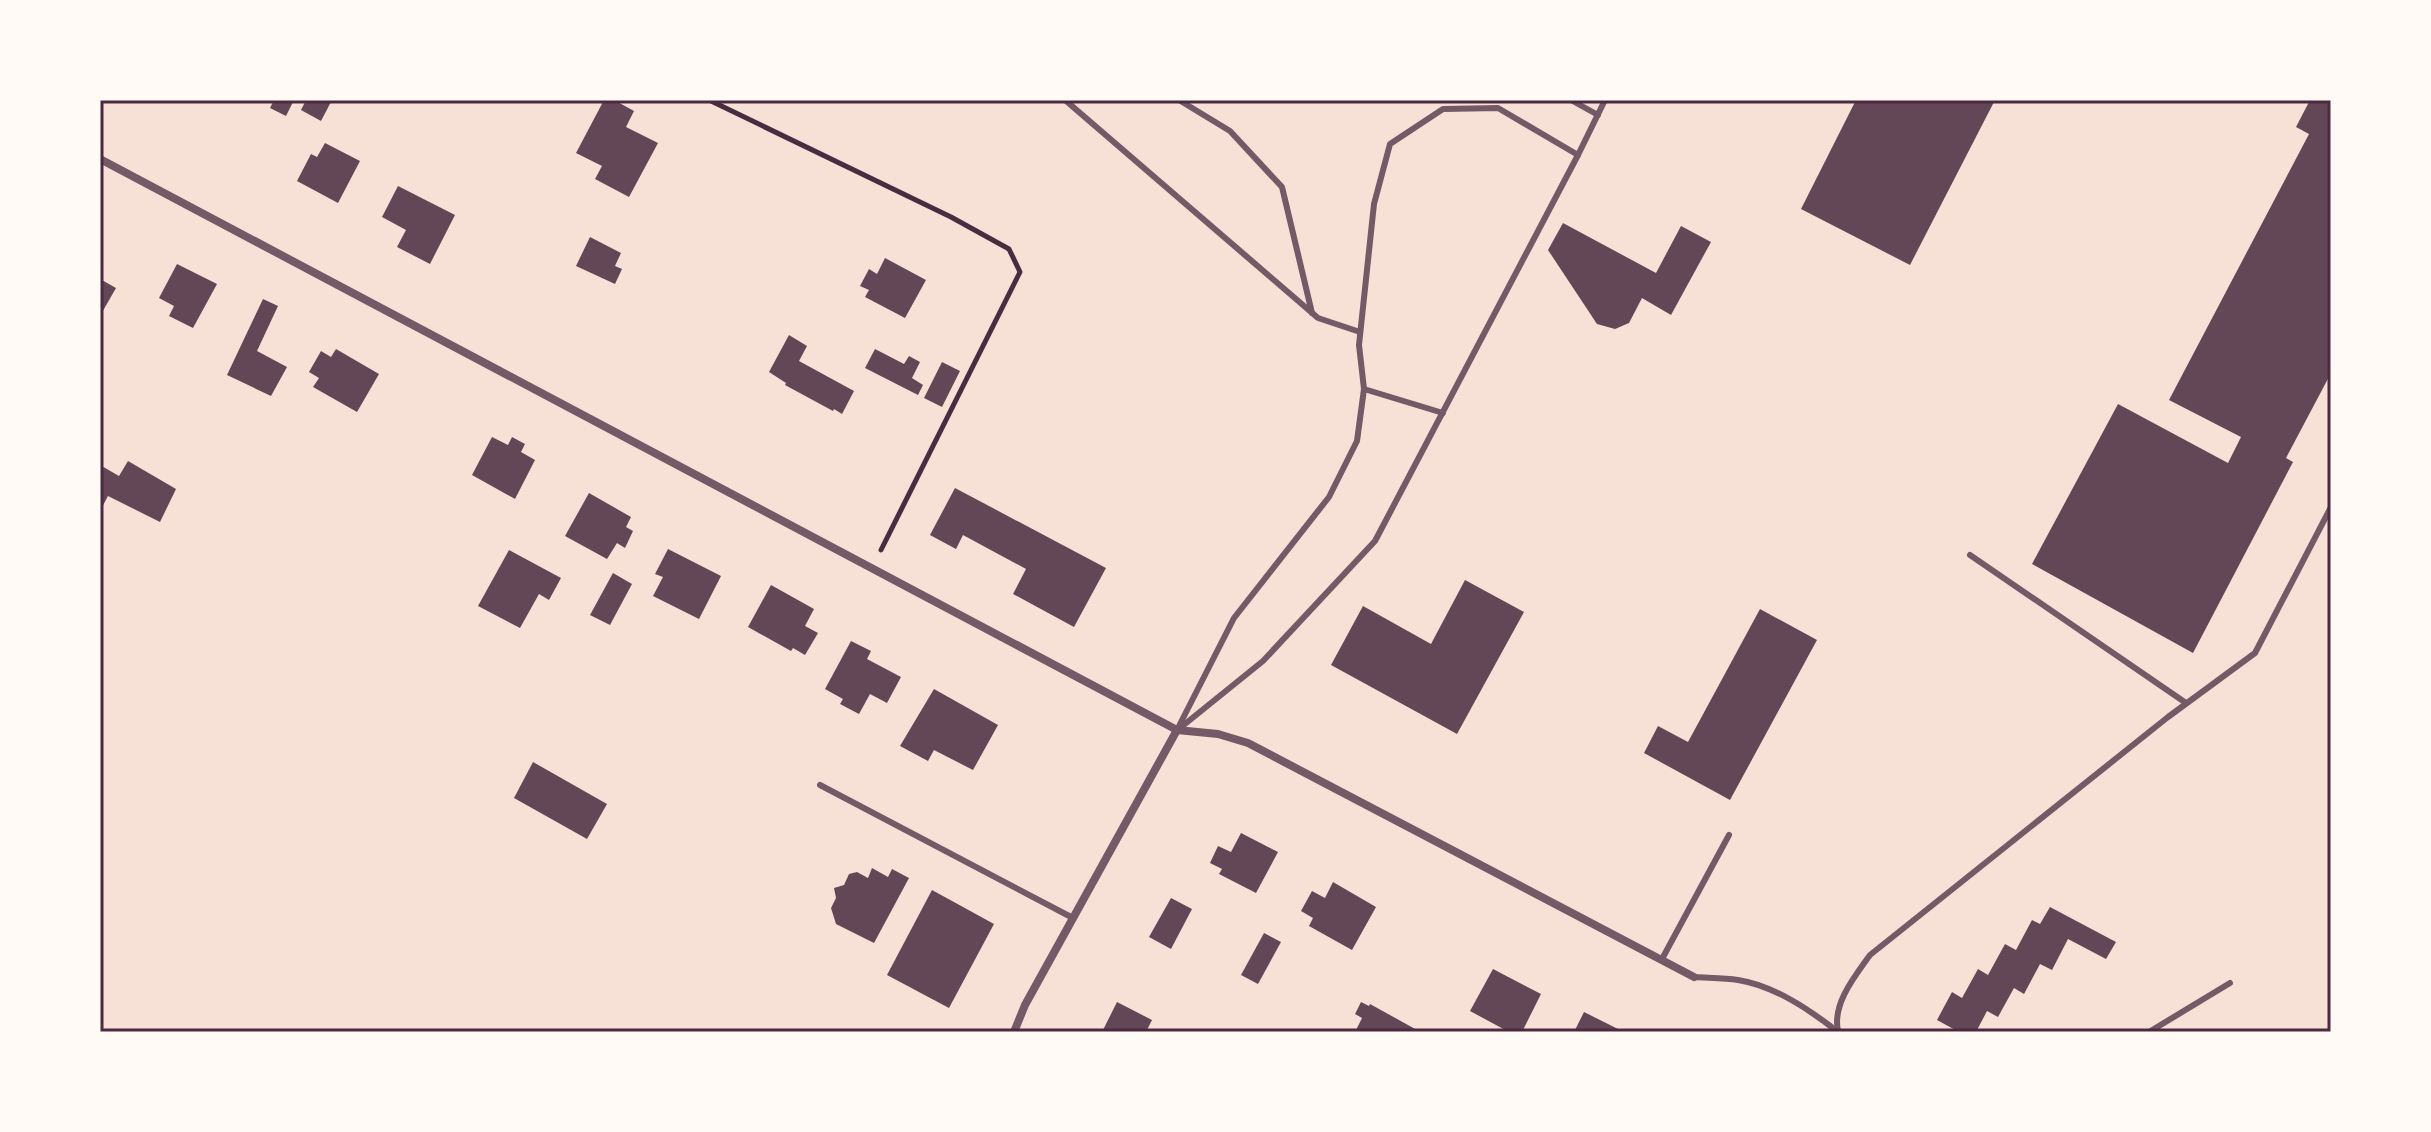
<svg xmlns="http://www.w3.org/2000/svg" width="2431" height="1132" viewBox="0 0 2431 1132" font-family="Spectral,serif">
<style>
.building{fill:#644757}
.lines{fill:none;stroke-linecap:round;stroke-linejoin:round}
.path{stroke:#4a2c40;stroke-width:5}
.service{stroke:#755966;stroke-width:6}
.minor{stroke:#755966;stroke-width:8}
.neatline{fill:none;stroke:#4a2c40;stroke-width:3}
</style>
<rect width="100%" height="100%" fill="#f7e1d7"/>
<g class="building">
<path d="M 274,100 L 294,100 L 286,116 L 270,108 Z"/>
<path d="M 306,100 L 332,100 L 321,121 L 301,110 Z"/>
<path d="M 604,100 L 614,100 L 634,111 L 626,127 L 658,143 L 629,197 L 595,179 L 602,166 L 576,153 Z"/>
<path d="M 1856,100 L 1995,100 L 1910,265 L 1801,209 Z"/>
<path d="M 2310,100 L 2331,100 L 2331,373 L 2286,458 L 2293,462 L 2193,653 L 2032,564 L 2118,404 L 2228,463 L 2241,437 L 2169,400 L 2309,134 L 2296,127 Z"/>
<path d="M 325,143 L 360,161 L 338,203 L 297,181 L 311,154 L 317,157 Z"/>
<path d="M 398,186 L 455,215 L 430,264 L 397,247 L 406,230 L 382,217 Z"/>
<path d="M 1563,223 L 1656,273 L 1681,226 L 1711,242 L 1671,315 L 1642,298 L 1629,323 L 1615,329 L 1597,324 L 1548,250 Z"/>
<path d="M 590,237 L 621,253 L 615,266 L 622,269 L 615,284 L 576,266 Z"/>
<path d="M 885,258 L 926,280 L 905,318 L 865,297 L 869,290 L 860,286 L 869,269 L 877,274 Z"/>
<path d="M 177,264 L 217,284 L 193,328 L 169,316 L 174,306 L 159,298 Z"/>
<path d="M 100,279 L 116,288 L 100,316 Z"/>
<path d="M 263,299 L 278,306 L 257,351 L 287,367 L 271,396 L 227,375 Z"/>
<path d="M 789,335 L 807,346 L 799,361 L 854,391 L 842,414 L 834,409 L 833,411 L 785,385 L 786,383 L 769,372 Z"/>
<path d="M 336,349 L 379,374 L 357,412 L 313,387 L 319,378 L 309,372 L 321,351 L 331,357 Z"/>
<path d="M 875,349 L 904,364 L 909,356 L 920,362 L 912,378 L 923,385 L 918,395 L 865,368 Z"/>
<path d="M 942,362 L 960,371 L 942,407 L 924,398 Z"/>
<path d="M 492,437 L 508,445 L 512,437 L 525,444 L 521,452 L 535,460 L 515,499 L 472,475 Z"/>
<path d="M 128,461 L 176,489 L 160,522 L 108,496 L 100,511 L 100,465 L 119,476 Z"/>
<path d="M 955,488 L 1106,568 L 1074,627 L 1013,594 L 1026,569 L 963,535 L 956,549 L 930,535 Z"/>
<path d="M 589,493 L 631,517 L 626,527 L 633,531 L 625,548 L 617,543 L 607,559 L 565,536 Z"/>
<path d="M 668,549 L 721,576 L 699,619 L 653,596 L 663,577 L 655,574 Z"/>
<path d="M 509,550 L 561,578 L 549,600 L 539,594 L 520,628 L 478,606 Z"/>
<path d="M 613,573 L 632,584 L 610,625 L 590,615 Z"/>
<path d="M 1465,580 L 1524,612 L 1457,734 L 1331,665 L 1363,606 L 1431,644 Z"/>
<path d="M 771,585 L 814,609 L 805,626 L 818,633 L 805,655 L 793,648 L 791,651 L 748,627 Z"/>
<path d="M 1760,609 L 1817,640 L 1730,800 L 1644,753 L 1658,726 L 1688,742 Z"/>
<path d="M 851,641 L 871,651 L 867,659 L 901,677 L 887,703 L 870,694 L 859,714 L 840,704 L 843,699 L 825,689 Z"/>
<path d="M 934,689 L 998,725 L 973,770 L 934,750 L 928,761 L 900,746 Z"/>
<path d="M 533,762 L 607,804 L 587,839 L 514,798 Z"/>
<path d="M 1241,833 L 1278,852 L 1256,893 L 1219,874 L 1222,869 L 1210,863 L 1218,846 L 1231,852 Z"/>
<path d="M 872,868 L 888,877 L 892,869 L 909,878 L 874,943 L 836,924 L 831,908 L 836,898 L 834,888 L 844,885 L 849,874 L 857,872 L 868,878 Z"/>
<path d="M 1333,882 L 1376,907 L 1352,950 L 1309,926 L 1313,918 L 1301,911 L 1312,891 L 1325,898 Z"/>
<path d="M 932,890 L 994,924 L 949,1008 L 887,975 Z"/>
<path d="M 1171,898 L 1192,909 L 1171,949 L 1149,937 Z"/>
<path d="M 2050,907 L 2116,942 L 2106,959 L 2068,939 L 2052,970 L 2040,964 L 2024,994 L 2014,988 L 1998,1017 L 1987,1011 L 1976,1032 L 1959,1032 L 1937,1020 L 1952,992 L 1962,998 L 1978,969 L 1988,975 L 2005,944 L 2016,950 L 2032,920 L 2040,924 Z"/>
<path d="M 1264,933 L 1281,942 L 1258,984 L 1241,975 Z"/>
<path d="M 1493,969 L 1541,994 L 1522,1032 L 1509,1032 L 1470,1011 Z"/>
<path d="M 1117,1002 L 1152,1020 L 1146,1032 L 1102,1032 Z"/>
<path d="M 1361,1002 L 1369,1006 L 1370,1004 L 1417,1030 L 1416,1032 L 1355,1032 L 1362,1018 L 1355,1014 Z"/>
<path d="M 1584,1012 L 1624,1032 L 1574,1032 Z"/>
</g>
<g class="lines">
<path class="path" d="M 709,100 L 951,217 L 1009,249 L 1020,272 L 881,550"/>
<g class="service">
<path d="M 1065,100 L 1318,318 L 1360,332"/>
<path d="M 1179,100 L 1230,131 L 1282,187 L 1312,313"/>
<path d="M 1571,100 L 1598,115"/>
<path d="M 1364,389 L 1443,413"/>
<path d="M 1970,555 L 2186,703"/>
<path d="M 1180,728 L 1263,661 L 1375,541 L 1578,155 L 1605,100"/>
<path d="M 1177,730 L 1234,618 L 1329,497 L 1357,441 L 1364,389 L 1359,345 L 1374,204 L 1390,144 L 1443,109 L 1498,108 L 1578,155"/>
<path d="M 820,785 L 1073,918"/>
<path d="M 1662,959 L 1729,835"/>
<path d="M 1694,977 C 1709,978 1724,978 1738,980 C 1775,986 1810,1010 1838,1032"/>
<path d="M 1838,1031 C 1832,1004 1855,976 1870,955 L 2168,717 L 2255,653 L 2331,507"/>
<path d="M 2149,1032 L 2230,983"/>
</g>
<g class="minor">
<path d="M 100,159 L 1177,730 L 1218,734 L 1248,743 L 1694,977"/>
<path d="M 1014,1032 L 1025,1005 L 1177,730"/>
</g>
</g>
<rect width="2431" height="1132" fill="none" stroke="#fffaf5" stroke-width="204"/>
<rect x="102" y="102" width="2227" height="928" class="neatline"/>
</svg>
